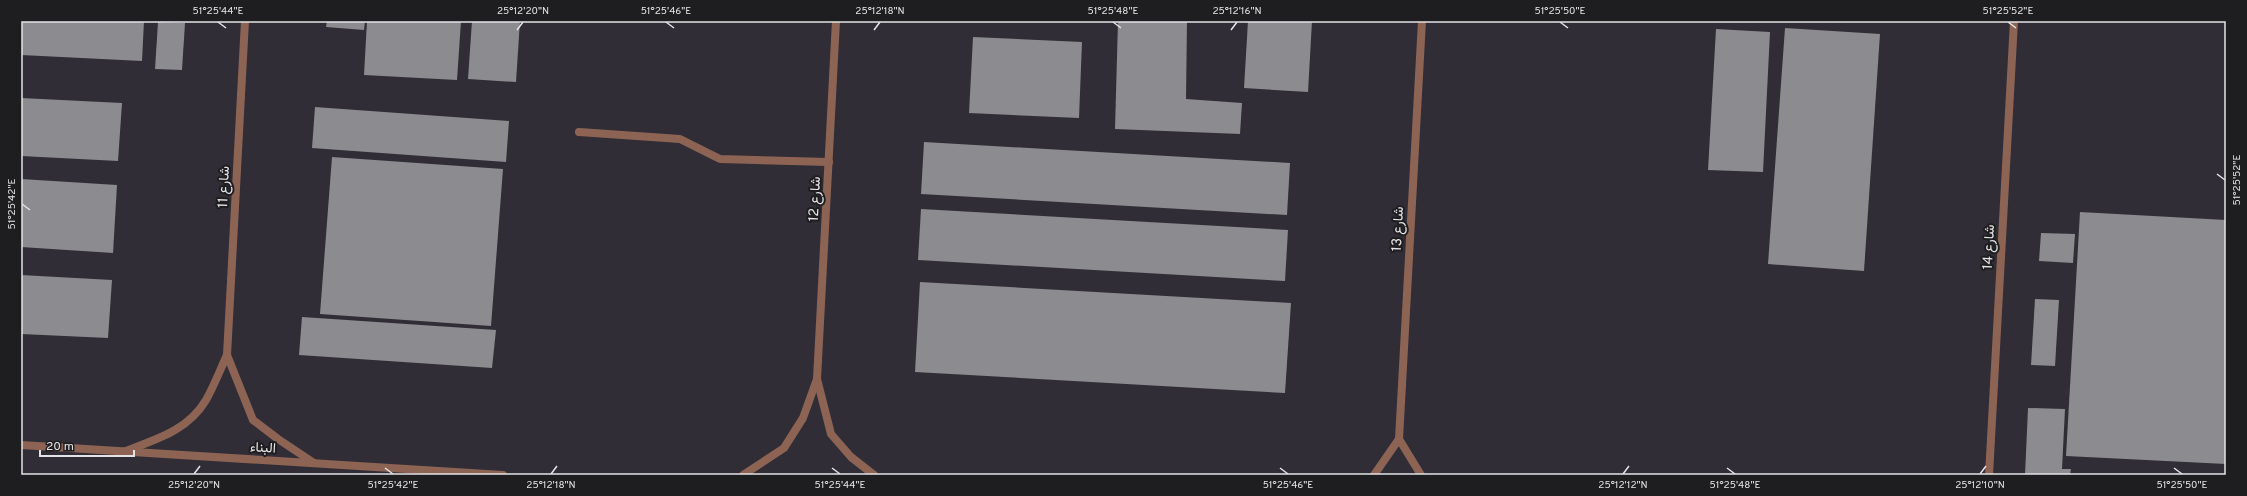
<svg xmlns="http://www.w3.org/2000/svg" width="2247" height="496" viewBox="0 0 2247 496" font-family="Overpass,Vazirmatn,sans-serif">
<style>
.built{fill:#302d36}
.building{fill:#8c8b8f}
.lines{fill:none;stroke-linecap:round;stroke-linejoin:round}
.lane{stroke:#8d6454;stroke-width:8}
.street{stroke:#8d6454;stroke-width:8}
.ticks{fill:none;stroke:#e4e4e6;stroke-width:1.5}
.labels{text-anchor:middle;stroke-width:4;stroke-linejoin:round;paint-order:stroke}
.street-label{font-size:14px;fill:#e4e4e6;stroke:#1e1d20}
.neatline{fill:none;stroke:#e4e4e6;stroke-width:1.5}
.ticks-label{font-size:10px;text-anchor:middle;fill:#e4e4e6}
</style>
<rect width="100%" height="100%" fill="#27262a"/>
<rect class="built" x="21" y="21" width="2205" height="454"/>
<g class="building">
<path d="M 21,21 L 144,21 L 142,61 L 21,55 Z"/>
<path d="M 327,21 L 365,21 L 364,30 L 326,27 Z"/>
<path d="M 367,21 L 461,21 L 457,80 L 364,75 Z"/>
<path d="M 472,21 L 520,21 L 516,82 L 468,79 Z"/>
<path d="M 1118,21 L 1187,21 L 1186,99 L 1242,103 L 1240,134 L 1115,129 Z"/>
<path d="M 1248,21 L 1312,21 L 1308,92 L 1244,88 Z"/>
<path d="M 158,22 L 185,23 L 182,70 L 155,69 Z"/>
<path d="M 1785,28 L 1880,34 L 1864,271 L 1768,264 Z"/>
<path d="M 1716,29 L 1770,32 L 1763,172 L 1708,170 Z"/>
<path d="M 973,37 L 1082,42 L 1079,118 L 969,113 Z"/>
<path d="M 21,98 L 122,103 L 118,161 L 21,156 Z"/>
<path d="M 315,107 L 509,121 L 506,162 L 312,148 Z"/>
<path d="M 924,142 L 1290,163 L 1287,215 L 921,194 Z"/>
<path d="M 332,157 L 503,169 L 491,326 L 320,314 Z"/>
<path d="M 21,179 L 117,185 L 113,253 L 21,247 Z"/>
<path d="M 921,209 L 1288,230 L 1285,281 L 918,260 Z"/>
<path d="M 2080,212 L 2226,220 L 2226,464 L 2066,456 Z"/>
<path d="M 2041,233 L 2075,234 L 2073,263 L 2039,261 Z"/>
<path d="M 21,275 L 112,280 L 108,338 L 21,334 Z"/>
<path d="M 920,282 L 1291,303 L 1285,393 L 915,372 Z"/>
<path d="M 2035,299 L 2059,300 L 2055,366 L 2031,365 Z"/>
<path d="M 302,317 L 496,330 L 492,368 L 299,355 Z"/>
<path d="M 2028,408 L 2065,409 L 2062,469 L 2071,469 L 2070,475 L 2025,475 Z"/>
</g>
<g class="lines">
<path class="lane" d="M 579,132 L 680,139 L 720,159 L 829,162"/>
<g class="street">
<path d="M 227,355 L 253,420 L 278,439 L 314,463"/>
<path d="M 817,379 L 831,434 L 851,457 L 874,475"/>
<path d="M 1399,439 L 1421,475"/>
<path d="M 21,445 L 503,475"/>
<path d="M 123,452 C 154,440 188,431 206,400 C 214,386 220,370 227,355 L 245,21"/>
<path d="M 743,475 L 784,448 L 803,418 L 817,379 L 836,21"/>
<path d="M 1374,475 L 1399,439 L 1422,21"/>
<path d="M 1989,475 L 2014,21"/>
</g>
</g>
<path class="ticks" d="M 218,22 L 226,28M 666,22 L 674,28M 1113,22 L 1121,28M 1560,22 L 1568,28M 2008,22 L 2016,28M 517,30 L 523,22M 874,30 L 880,22M 1231,30 L 1237,22M 2217,174 L 2225,180M 22,204 L 30,210M 385,468 L 393,474M 832,468 L 840,474M 1280,468 L 1288,474M 1727,468 L 1735,474M 2174,468 L 2182,474M 194,474 L 200,466M 551,474 L 557,466M 1623,474 L 1629,466M 1980,474 L 1986,466"/>
<g class="labels">
<g class="street-label">
<text transform="translate(223 187) rotate(-87)" y="5">شارع 11</text>
<text transform="translate(814 199) rotate(-87)" y="5">شارع 12</text>
<text transform="translate(1397 229) rotate(-87)" y="5">شارع 13</text>
<text transform="translate(1988 247) rotate(-87)" y="5">شارع 14</text>
<text transform="translate(263 447) rotate(3)" y="5">البناء</text>
</g>
</g>
<rect width="2247" height="496" fill="none" stroke="#1e1d20" stroke-width="44"/>
<path d="M40 450v6h94v-6" fill="none" stroke="#e4e4e6" stroke-width="2"/>
<text x="46" y="450" font-size="12" fill="#e4e4e6" stroke="#1e1d20" stroke-width="3" paint-order="stroke">20 m</text>
<rect x="22" y="22" width="2203" height="452" class="neatline"/>
<g class="ticks-label">
<text x="218" y="14">51°25'44"E</text>
<text x="523" y="14">25°12'20"N</text>
<text x="666" y="14">51°25'46"E</text>
<text x="880" y="14">25°12'18"N</text>
<text x="1113" y="14">51°25'48"E</text>
<text x="1237" y="14">25°12'16"N</text>
<text x="1560" y="14">51°25'50"E</text>
<text x="2008" y="14">51°25'52"E</text>
<text transform="translate(2236 180) rotate(-90)" y="4">51°25'52"E</text>
<text transform="translate(11 204) rotate(-90)" y="4">51°25'42"E</text>
<text x="194" y="488">25°12'20"N</text>
<text x="393" y="488">51°25'42"E</text>
<text x="551" y="488">25°12'18"N</text>
<text x="840" y="488">51°25'44"E</text>
<text x="1288" y="488">51°25'46"E</text>
<text x="1623" y="488">25°12'12"N</text>
<text x="1735" y="488">51°25'48"E</text>
<text x="1980" y="488">25°12'10"N</text>
<text x="2182" y="488">51°25'50"E</text>
</g>
</svg>
